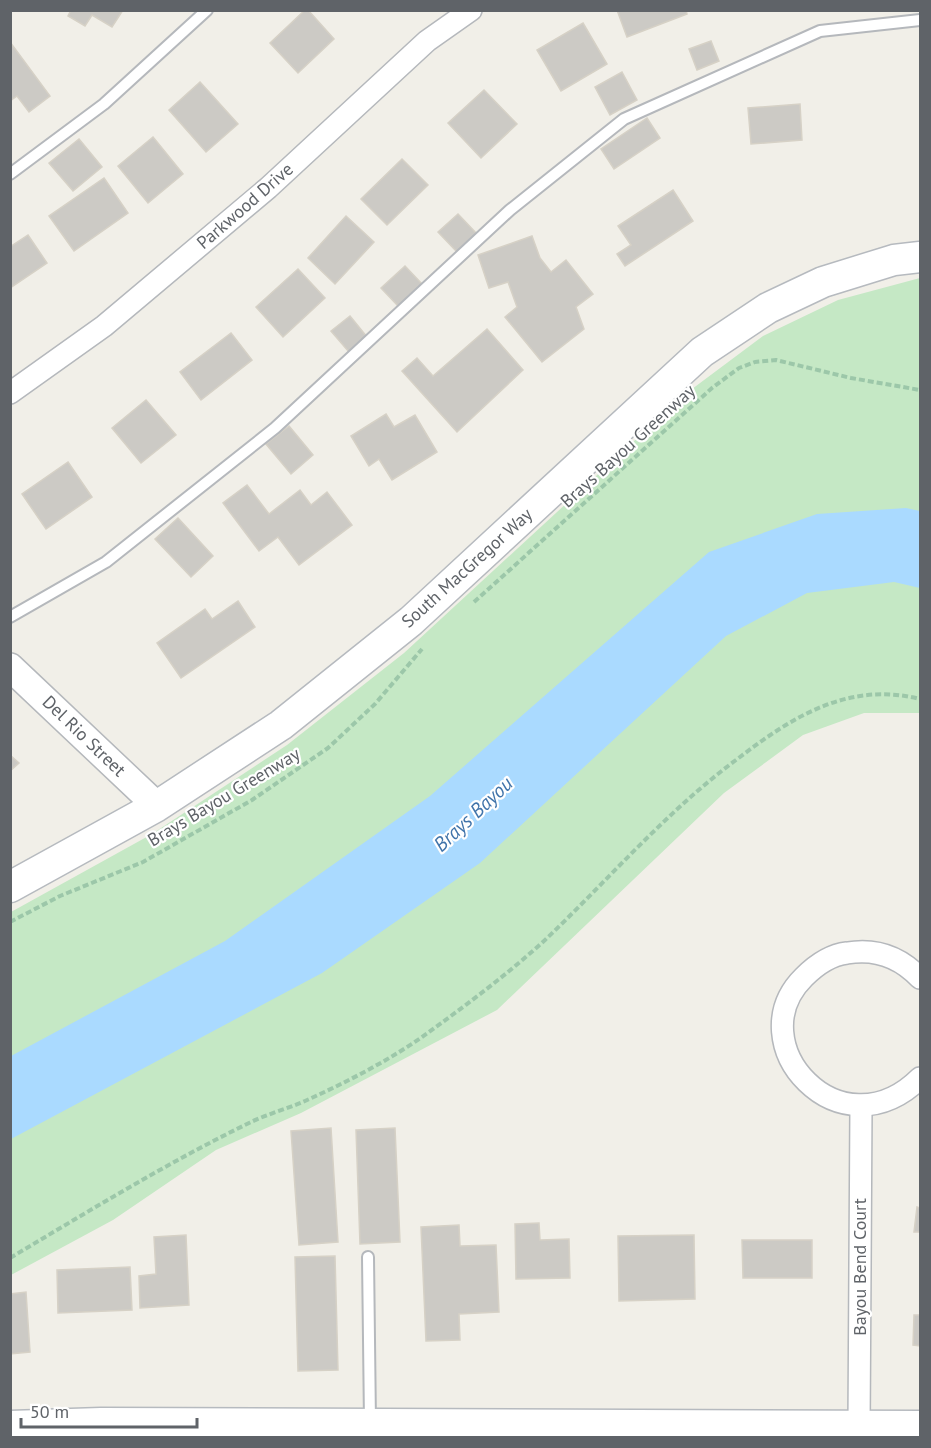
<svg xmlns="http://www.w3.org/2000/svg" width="931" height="1448" viewBox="0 0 931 1448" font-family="'PT Sans',sans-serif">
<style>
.green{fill:#c5e8c5}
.water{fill:#aadaff}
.building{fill:#cccac5;stroke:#d6d1c6;stroke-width:1.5}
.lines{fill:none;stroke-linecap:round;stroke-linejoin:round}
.service-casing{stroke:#b5b8bc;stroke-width:14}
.minor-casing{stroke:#b5b8bc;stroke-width:24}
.tertiary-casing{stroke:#b5b8bc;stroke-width:30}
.secondary-casing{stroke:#b6babf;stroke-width:33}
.path{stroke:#9cc7a9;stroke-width:4;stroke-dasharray:6 3;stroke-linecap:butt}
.service{stroke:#fff;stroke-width:10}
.minor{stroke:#fff;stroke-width:21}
.tertiary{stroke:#fff;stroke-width:27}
.secondary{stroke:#fff;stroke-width:30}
.labels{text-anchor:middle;stroke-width:4.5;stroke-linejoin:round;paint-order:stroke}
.street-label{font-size:18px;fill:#5f6368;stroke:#fff}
.water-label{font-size:20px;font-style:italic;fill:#4174aa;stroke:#fff}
</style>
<rect width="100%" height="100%" fill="#f1efe8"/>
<path class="green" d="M 920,278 L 920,713 L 864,713 L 803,735 L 724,793 L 497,1010 L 301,1113 L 216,1150 L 113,1220 L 11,1275 L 11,912 L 152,834 L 287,745 L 404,653 L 684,395 L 763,336 L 838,300 Z"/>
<path class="water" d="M 906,508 L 920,511 L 920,588 L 894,582 L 807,593 L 726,636 L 480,863 L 322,973 L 11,1139 L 11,1056 L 225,941 L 430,796 L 709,552 L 817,514 Z"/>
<g class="building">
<path d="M 71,10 L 123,10 L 112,27 L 92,15 L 85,26 L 68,16 Z"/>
<path d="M 305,10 L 308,10 L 334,39 L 298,73 L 270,43 Z"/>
<path d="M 617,10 L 686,10 L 687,14 L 627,37 Z"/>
<path d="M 583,23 L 607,64 L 561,91 L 537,50 Z"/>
<path d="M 711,41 L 719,61 L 697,70 L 689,49 Z"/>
<path d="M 10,42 L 50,96 L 29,112 L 17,96 L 10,101 Z"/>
<path d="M 622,72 L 637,100 L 610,115 L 595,87 Z"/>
<path d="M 200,82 L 238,124 L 206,152 L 169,110 Z"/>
<path d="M 484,90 L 517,124 L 481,158 L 448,123 Z"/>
<path d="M 800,104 L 802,140 L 751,144 L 748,108 Z"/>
<path d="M 647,118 L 660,138 L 614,169 L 601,149 Z"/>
<path d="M 153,137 L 183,174 L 148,203 L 118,166 Z"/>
<path d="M 79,139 L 102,167 L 73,191 L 49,163 Z"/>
<path d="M 402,159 L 428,185 L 387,225 L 361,199 Z"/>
<path d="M 104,178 L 128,213 L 74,251 L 49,216 Z"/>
<path d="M 673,190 L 693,221 L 625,266 L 617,254 L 631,245 L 618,226 Z"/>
<path d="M 458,214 L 477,234 L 457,252 L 438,232 Z"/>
<path d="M 346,216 L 374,242 L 335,284 L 308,258 Z"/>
<path d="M 28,235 L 47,263 L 10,288 L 10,247 Z"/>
<path d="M 532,236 L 540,258 L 551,272 L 566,260 L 593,294 L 576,307 L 584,329 L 542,362 L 505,317 L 517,307 L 508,282 L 489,288 L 478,255 Z"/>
<path d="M 405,266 L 422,284 L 398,306 L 381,288 Z"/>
<path d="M 298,269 L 325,298 L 283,337 L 256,307 Z"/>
<path d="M 350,316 L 367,337 L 349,352 L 331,331 Z"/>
<path d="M 487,329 L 523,370 L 457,432 L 402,371 L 417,358 L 433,376 Z"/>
<path d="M 231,333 L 252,360 L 201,400 L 180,372 Z"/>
<path d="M 146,400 L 176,435 L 141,463 L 112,428 Z"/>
<path d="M 386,414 L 394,427 L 415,415 L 437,452 L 392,480 L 379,459 L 369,466 L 351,436 Z"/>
<path d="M 289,426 L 313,455 L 291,474 L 266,444 Z"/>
<path d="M 68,462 L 92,497 L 46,529 L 22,494 Z"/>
<path d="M 247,485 L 269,514 L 300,490 L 311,505 L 327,492 L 352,525 L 299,565 L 278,537 L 259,551 L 223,503 Z"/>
<path d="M 178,518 L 213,556 L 191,577 L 155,539 Z"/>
<path d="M 238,601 L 255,627 L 181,678 L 157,643 L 205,609 L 212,619 Z"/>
<path d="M 10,755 L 19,763 L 10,771 Z"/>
<path d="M 331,1128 L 338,1242 L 299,1245 L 291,1131 Z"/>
<path d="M 395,1128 L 400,1242 L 360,1244 L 356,1130 Z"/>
<path d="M 917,1207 L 920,1208 L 920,1232 L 914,1232 Z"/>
<path d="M 539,1223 L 540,1240 L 569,1239 L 570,1278 L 516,1279 L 515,1224 Z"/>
<path d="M 459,1225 L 460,1246 L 496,1245 L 499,1312 L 459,1314 L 460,1340 L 426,1341 L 421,1227 Z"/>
<path d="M 186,1235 L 189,1305 L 140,1308 L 139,1276 L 156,1274 L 154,1237 Z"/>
<path d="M 694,1235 L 695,1299 L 619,1301 L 618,1236 Z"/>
<path d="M 742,1240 L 812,1240 L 812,1278 L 743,1278 Z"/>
<path d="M 335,1256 L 338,1370 L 298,1371 L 295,1257 Z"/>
<path d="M 130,1267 L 132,1310 L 58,1313 L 57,1270 Z"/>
<path d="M 26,1292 L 30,1352 L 10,1354 L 10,1294 Z"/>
<path d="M 914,1315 L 920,1315 L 920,1346 L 913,1345 Z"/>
</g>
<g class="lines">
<g class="service-casing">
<g id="service">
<path d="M 10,174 L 104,104 L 207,10"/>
<path d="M 10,617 L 106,562 L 275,428 L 510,210 L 624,119 L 820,31 L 920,20"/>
<path d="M 368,1257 L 370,1422"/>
</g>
</g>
<g class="minor-casing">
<g id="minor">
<path d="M 10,393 L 104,326 L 268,188 L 427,41 L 471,10"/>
<path d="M 920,978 C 900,957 876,948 847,953 C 830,955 816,965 804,977 C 737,1043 840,1157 920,1078"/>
<path d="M 859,1427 L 861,1106"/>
</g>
</g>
<g class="tertiary-casing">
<path id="tertiary" d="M 10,667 L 157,806"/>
</g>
<g class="secondary-casing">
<g id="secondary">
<path d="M 10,887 L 157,806 L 281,725 L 411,621 L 702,352 L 768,308 L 823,282 L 894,260 L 920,257"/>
<path d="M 10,1426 L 101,1423 L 920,1426"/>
</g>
</g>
<g class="path">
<path d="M 474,602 L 712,388 L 739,368 L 755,362 L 776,360 L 851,378 L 920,390"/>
<path d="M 10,922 L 60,896 L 143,862 L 252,800 L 328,748 L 375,704 L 422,649"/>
<path d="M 10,1258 C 89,1211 167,1163 249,1123 C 267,1114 287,1109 305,1101 C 347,1082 392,1059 429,1032 C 469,1003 509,973 545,940 C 608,880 666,812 736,760 C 792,717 848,681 920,699"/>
</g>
<use href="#service" class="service"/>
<use href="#minor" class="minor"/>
<use href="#tertiary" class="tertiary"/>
<use href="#secondary" class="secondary"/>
</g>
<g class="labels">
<g class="street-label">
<text transform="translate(245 206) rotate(-41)" y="6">Parkwood Drive</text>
<text transform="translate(628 446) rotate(-42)" y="6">Brays Bayou Greenway</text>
<text transform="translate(467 568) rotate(-42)" y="6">South MacGregor Way</text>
<text transform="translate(84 736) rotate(44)" y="6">Del Rio Street</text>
<text transform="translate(224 797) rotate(-31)" y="6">Brays Bayou Greenway</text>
<text transform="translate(860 1267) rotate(-90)" y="6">Bayou Bend Court</text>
</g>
<g class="water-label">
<text transform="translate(473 814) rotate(-43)" y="7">Brays Bayou</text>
</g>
</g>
<rect width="931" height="1448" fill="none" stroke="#5f6368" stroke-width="24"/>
<path d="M21 1418v9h176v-9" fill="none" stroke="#5f6368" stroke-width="3"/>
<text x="30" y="1418" font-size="18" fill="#5f6368" stroke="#ffffff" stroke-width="4.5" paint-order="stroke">50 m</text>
</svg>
